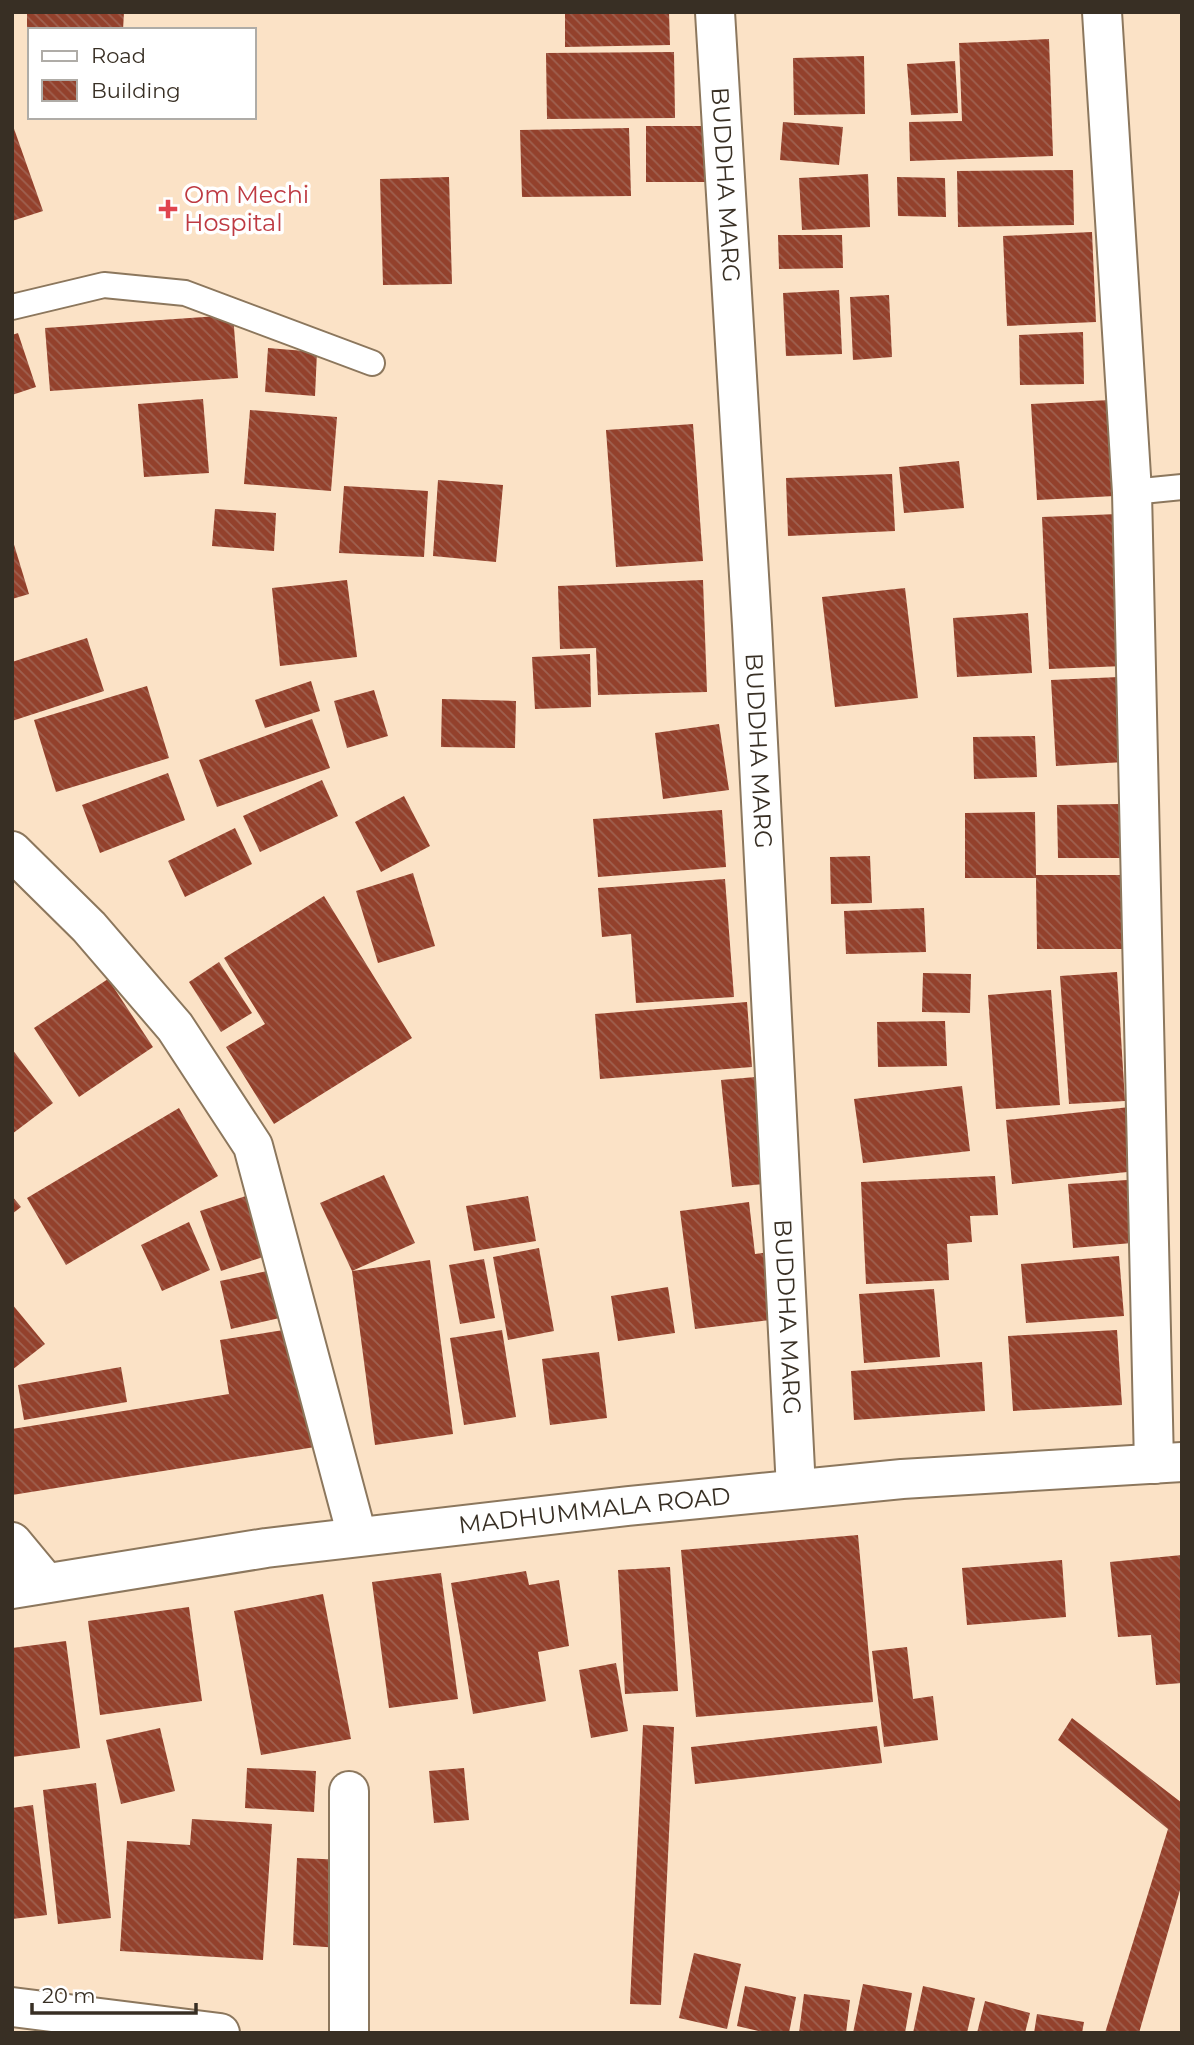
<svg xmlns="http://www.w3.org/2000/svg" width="1194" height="2045" viewBox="0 0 1194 2045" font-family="Montserrat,sans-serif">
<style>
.building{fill:url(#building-back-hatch)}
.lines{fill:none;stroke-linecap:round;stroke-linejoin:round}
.lane-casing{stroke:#8c775d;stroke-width:28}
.street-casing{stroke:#8c775d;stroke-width:42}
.secondary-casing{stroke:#8c775d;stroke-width:42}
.lane{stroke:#fff;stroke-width:24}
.street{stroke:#fff;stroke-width:38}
.secondary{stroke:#fff;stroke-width:38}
.health-dot{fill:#e0444e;stroke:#fff;stroke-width:2.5}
.labels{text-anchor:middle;stroke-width:7;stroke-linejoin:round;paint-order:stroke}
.street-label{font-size:24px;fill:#382f24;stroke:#fff}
.health-label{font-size:24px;fill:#be3a42;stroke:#fff;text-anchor:start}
</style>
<defs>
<pattern id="building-back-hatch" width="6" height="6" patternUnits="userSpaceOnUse" patternTransform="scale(1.75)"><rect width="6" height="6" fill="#93412c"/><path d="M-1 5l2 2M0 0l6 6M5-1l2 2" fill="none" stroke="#9f6150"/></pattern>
</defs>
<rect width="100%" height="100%" fill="#fbe2c6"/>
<g class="building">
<path d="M 27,12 L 124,12 L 123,30 L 30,30 L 30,58 L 27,58 Z"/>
<path d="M 565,12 L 669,12 L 670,45 L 565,47 Z"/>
<path d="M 1049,39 L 1053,156 L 910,161 L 909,122 L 962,121 L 959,43 Z"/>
<path d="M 674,52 L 675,118 L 547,119 L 546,53 Z"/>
<path d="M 864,56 L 865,114 L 794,115 L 793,58 Z"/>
<path d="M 955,61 L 958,113 L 911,115 L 907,64 Z"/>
<path d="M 783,122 L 843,127 L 839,165 L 780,160 Z"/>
<path d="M 12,123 L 43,211 L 12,221 Z"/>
<rect x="646" y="126" width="70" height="56"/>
<path d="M 629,128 L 631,196 L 522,197 L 520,130 Z"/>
<path d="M 1073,170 L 1074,225 L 958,227 L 957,171 Z"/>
<path d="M 868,174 L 870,227 L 802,230 L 799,178 Z"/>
<path d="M 449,177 L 452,284 L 383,285 L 380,179 Z"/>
<path d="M 897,177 L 945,178 L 946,217 L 898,216 Z"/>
<path d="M 1092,232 L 1096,322 L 1007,326 L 1003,236 Z"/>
<path d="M 778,235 L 842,235 L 843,268 L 779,269 Z"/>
<path d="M 839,290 L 842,354 L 786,356 L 783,293 Z"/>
<path d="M 889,295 L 892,357 L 853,360 L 850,297 Z"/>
<path d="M 233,315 L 238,378 L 50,391 L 45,328 Z"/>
<path d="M 1083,332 L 1084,384 L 1020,385 L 1019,335 Z"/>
<path d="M 18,333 L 36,387 L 12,395 L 12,335 Z"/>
<path d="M 268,348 L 317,352 L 315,396 L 265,392 Z"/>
<path d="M 203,399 L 209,473 L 144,477 L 138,404 Z"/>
<path d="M 1110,400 L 1115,496 L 1037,500 L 1031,404 Z"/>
<path d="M 250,410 L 337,417 L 331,491 L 244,484 Z"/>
<path d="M 693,424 L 703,561 L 616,567 L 606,430 Z"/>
<path d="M 959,461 L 964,508 L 904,513 L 899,467 Z"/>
<path d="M 892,474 L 895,531 L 788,536 L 786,478 Z"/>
<path d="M 438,480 L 503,485 L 496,562 L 433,556 Z"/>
<path d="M 344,486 L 428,491 L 424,557 L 339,553 Z"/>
<path d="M 215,509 L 276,513 L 274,551 L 212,546 Z"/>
<path d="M 1118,514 L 1124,666 L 1049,669 L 1042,517 Z"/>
<path d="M 12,538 L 29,594 L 12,599 Z"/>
<path d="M 347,580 L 357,657 L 280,666 L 272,588 Z"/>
<path d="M 703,580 L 707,692 L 598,695 L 596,648 L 560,649 L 558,586 Z"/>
<path d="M 905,588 L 918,698 L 835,707 L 822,597 Z"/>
<path d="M 1028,613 L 1032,673 L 957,677 L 953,618 Z"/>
<path d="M 87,638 L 104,691 L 12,721 L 12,662 Z"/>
<path d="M 590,654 L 591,707 L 535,709 L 532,657 Z"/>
<path d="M 1119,677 L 1124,762 L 1056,766 L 1051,680 Z"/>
<path d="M 311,681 L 320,711 L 265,728 L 255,700 Z"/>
<path d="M 147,686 L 169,758 L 56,792 L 34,720 Z"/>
<path d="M 374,690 L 388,736 L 347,748 L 334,701 Z"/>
<path d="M 442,699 L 516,701 L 515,748 L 441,747 Z"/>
<path d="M 312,719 L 330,768 L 217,807 L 199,760 Z"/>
<path d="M 719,724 L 729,790 L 663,799 L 655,733 Z"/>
<path d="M 1035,736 L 1037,777 L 974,779 L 973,737 Z"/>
<path d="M 168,773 L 185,820 L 100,853 L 82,805 Z"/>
<path d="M 322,780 L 338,816 L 260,852 L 243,816 Z"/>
<path d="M 404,796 L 430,846 L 381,872 L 355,822 Z"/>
<path d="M 1120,804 L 1121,858 L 1058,858 L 1057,805 Z"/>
<path d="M 722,810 L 726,867 L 598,877 L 593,819 Z"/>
<path d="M 1035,812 L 1036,875 L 1122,875 L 1123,949 L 1037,949 L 1036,878 L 965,878 L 965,813 Z"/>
<path d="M 235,828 L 252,864 L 185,897 L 168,861 Z"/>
<path d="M 870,856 L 872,903 L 831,904 L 830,857 Z"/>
<path d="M 413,873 L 435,946 L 378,963 L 356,891 Z"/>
<path d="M 725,879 L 734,997 L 636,1003 L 631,934 L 602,937 L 598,888 Z"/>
<path d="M 324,896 L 412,1038 L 274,1124 L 226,1047 L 265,1024 L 224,958 Z"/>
<path d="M 924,908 L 926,952 L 846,954 L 844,911 Z"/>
<path d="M 219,962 L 252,1013 L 221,1032 L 189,982 Z"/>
<path d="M 1117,972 L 1125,1101 L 1069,1104 L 1060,976 Z"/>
<path d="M 923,973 L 971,974 L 970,1013 L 922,1012 Z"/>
<path d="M 108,979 L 153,1047 L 79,1097 L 34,1028 Z"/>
<path d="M 1051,990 L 1060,1105 L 996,1109 L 988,995 Z"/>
<path d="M 747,1002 L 752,1067 L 600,1079 L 595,1014 Z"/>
<path d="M 945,1021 L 947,1066 L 878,1067 L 877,1022 Z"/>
<path d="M 12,1049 L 53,1103 L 12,1134 Z"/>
<path d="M 766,1076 L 776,1183 L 732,1187 L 721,1080 Z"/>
<path d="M 962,1086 L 970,1151 L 863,1163 L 854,1099 Z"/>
<path d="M 1130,1107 L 1137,1171 L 1012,1184 L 1006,1120 Z"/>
<path d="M 179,1108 L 218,1176 L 66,1265 L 27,1198 Z"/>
<path d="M 384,1175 L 415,1243 L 352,1271 L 320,1203 Z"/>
<path d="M 995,1176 L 998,1215 L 970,1216 L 972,1242 L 947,1244 L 949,1280 L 866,1284 L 861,1182 Z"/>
<path d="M 1127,1180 L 1132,1243 L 1073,1248 L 1068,1184 Z"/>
<path d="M 252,1194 L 272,1254 L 221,1271 L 200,1211 Z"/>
<path d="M 12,1196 L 21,1207 L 12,1214 Z"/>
<path d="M 528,1196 L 536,1241 L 474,1251 L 466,1206 Z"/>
<path d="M 749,1202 L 755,1254 L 770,1252 L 779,1319 L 695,1329 L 680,1211 Z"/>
<path d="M 189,1222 L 210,1270 L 162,1291 L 141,1245 Z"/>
<path d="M 539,1248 L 554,1331 L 508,1340 L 493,1257 Z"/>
<path d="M 1119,1256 L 1124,1316 L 1026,1323 L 1021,1264 Z"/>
<path d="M 484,1259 L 495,1318 L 460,1324 L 449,1265 Z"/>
<path d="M 430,1260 L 453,1434 L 375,1445 L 352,1271 Z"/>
<path d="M 282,1268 L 293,1315 L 231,1329 L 220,1281 Z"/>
<path d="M 668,1287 L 675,1333 L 618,1341 L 611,1296 Z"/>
<path d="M 934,1289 L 940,1357 L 864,1363 L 859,1294 Z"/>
<path d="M 12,1304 L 45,1344 L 12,1370 Z"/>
<path d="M 296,1328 L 315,1447 L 12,1495 L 12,1429 L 229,1394 L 220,1340 Z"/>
<path d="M 502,1330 L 516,1417 L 464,1425 L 450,1338 Z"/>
<path d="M 1117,1330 L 1122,1405 L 1013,1411 L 1008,1336 Z"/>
<path d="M 599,1352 L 607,1418 L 550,1425 L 542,1359 Z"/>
<path d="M 982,1362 L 985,1411 L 854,1420 L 851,1371 Z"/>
<path d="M 121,1367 L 127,1402 L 24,1420 L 18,1385 Z"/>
<path d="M 858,1535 L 873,1702 L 696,1717 L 681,1550 Z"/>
<path d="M 1182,1555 L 1182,1683 L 1156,1685 L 1151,1635 L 1118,1637 L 1110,1562 Z"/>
<path d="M 1062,1560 L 1066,1617 L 967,1625 L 962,1568 Z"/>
<path d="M 670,1567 L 678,1691 L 625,1694 L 618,1570 Z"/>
<path d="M 526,1571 L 529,1585 L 559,1580 L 569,1646 L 538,1652 L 546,1701 L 473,1714 L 451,1583 Z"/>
<path d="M 441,1573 L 458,1699 L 389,1708 L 372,1582 Z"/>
<path d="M 323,1594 L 351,1739 L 261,1755 L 234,1611 Z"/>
<path d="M 189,1607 L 202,1701 L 100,1715 L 88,1621 Z"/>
<path d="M 66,1641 L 80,1748 L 12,1757 L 12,1648 Z"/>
<path d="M 907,1647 L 913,1699 L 933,1696 L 938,1740 L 884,1747 L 872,1651 Z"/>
<path d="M 616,1663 L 628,1731 L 591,1738 L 579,1670 Z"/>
<path d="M 1072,1718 L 1182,1803 L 1182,1883 L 1139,2033 L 1105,2033 L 1168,1829 L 1058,1740 Z"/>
<path d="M 643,1725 L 674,1727 L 661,2005 L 630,2004 Z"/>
<path d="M 877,1726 L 882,1763 L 695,1784 L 691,1747 Z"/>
<path d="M 160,1728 L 175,1791 L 121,1804 L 106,1740 Z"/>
<path d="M 247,1768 L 316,1771 L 314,1812 L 245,1808 Z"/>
<path d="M 464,1768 L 469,1820 L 434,1823 L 429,1771 Z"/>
<path d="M 96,1783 L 111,1918 L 58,1924 L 43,1790 Z"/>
<path d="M 33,1805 L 47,1915 L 12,1919 L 12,1808 Z"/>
<path d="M 192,1819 L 272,1824 L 263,1960 L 120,1951 L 127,1841 L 190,1845 Z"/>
<path d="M 297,1858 L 347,1860 L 342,1948 L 293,1945 Z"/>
<path d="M 694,1953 L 741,1964 L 727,2029 L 679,2018 Z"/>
<path d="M 863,1984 L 912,1993 L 905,2033 L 853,2033 Z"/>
<path d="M 745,1986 L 796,1997 L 789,2033 L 767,2033 L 737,2026 Z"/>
<path d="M 923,1986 L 975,1998 L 967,2033 L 913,2033 Z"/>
<path d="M 804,1994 L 850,2000 L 846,2033 L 799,2033 Z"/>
<path d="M 985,2001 L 1030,2013 L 1025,2033 L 977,2033 Z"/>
<path d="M 1037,2014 L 1084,2022 L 1082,2033 L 1034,2033 Z"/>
</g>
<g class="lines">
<g class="lane-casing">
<g id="lane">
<path d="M 12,307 L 104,285 L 185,293 L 372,363"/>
<path d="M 1132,492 L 1182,487"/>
</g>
</g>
<g class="street-casing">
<g id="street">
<path id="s1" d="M 715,12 L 752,625 L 796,1489"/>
<path d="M 1102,12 L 1132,492 L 1154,1464"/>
<path d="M 12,851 L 89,927 L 175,1027 L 253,1146 L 357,1536"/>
<path d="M 12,1542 L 46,1583"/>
<path d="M 12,2007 L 220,2033"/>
<path d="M 349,2033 L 349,1791"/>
</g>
</g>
<g class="secondary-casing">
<g id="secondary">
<path id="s2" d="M 12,1589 L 266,1548 L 628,1506 L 902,1479 L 1182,1462"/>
</g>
</g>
<use href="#lane" class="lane"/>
<use href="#street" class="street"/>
<use href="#secondary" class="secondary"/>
</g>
<path class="health-dot" d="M164.5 198.5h7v7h7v7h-7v7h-7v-7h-7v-7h7z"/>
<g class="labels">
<g class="street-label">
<text dy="8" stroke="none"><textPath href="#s1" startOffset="173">BUDDHA MARG</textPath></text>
<text dy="8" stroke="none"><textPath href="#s1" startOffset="740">BUDDHA MARG</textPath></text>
<text dy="8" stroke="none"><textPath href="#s1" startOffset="1307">BUDDHA MARG</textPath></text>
<text dy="8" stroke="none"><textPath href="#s2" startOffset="588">MADHUMMALA ROAD</textPath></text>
</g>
<g class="health-label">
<text x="184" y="203">Om Mechi<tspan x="184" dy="28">Hospital</tspan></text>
</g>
</g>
<rect width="1194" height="2045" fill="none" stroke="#382f24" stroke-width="28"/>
<rect x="28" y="28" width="228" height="91" fill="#ffffff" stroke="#afaca7" stroke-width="2"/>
<rect x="42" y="51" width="35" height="10" fill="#ffffff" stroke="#afaca7" stroke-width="2"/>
<text x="91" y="63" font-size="21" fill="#382f24">Road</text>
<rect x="42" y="80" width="35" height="21" fill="url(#building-back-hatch)" stroke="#afaca7" stroke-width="2"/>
<text x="91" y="98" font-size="21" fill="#382f24">Building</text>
<path d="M32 2003v10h164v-10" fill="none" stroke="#382f24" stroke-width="3.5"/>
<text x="42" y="2003" font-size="21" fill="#382f24" stroke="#ffffff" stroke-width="5" paint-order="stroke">20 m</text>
</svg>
